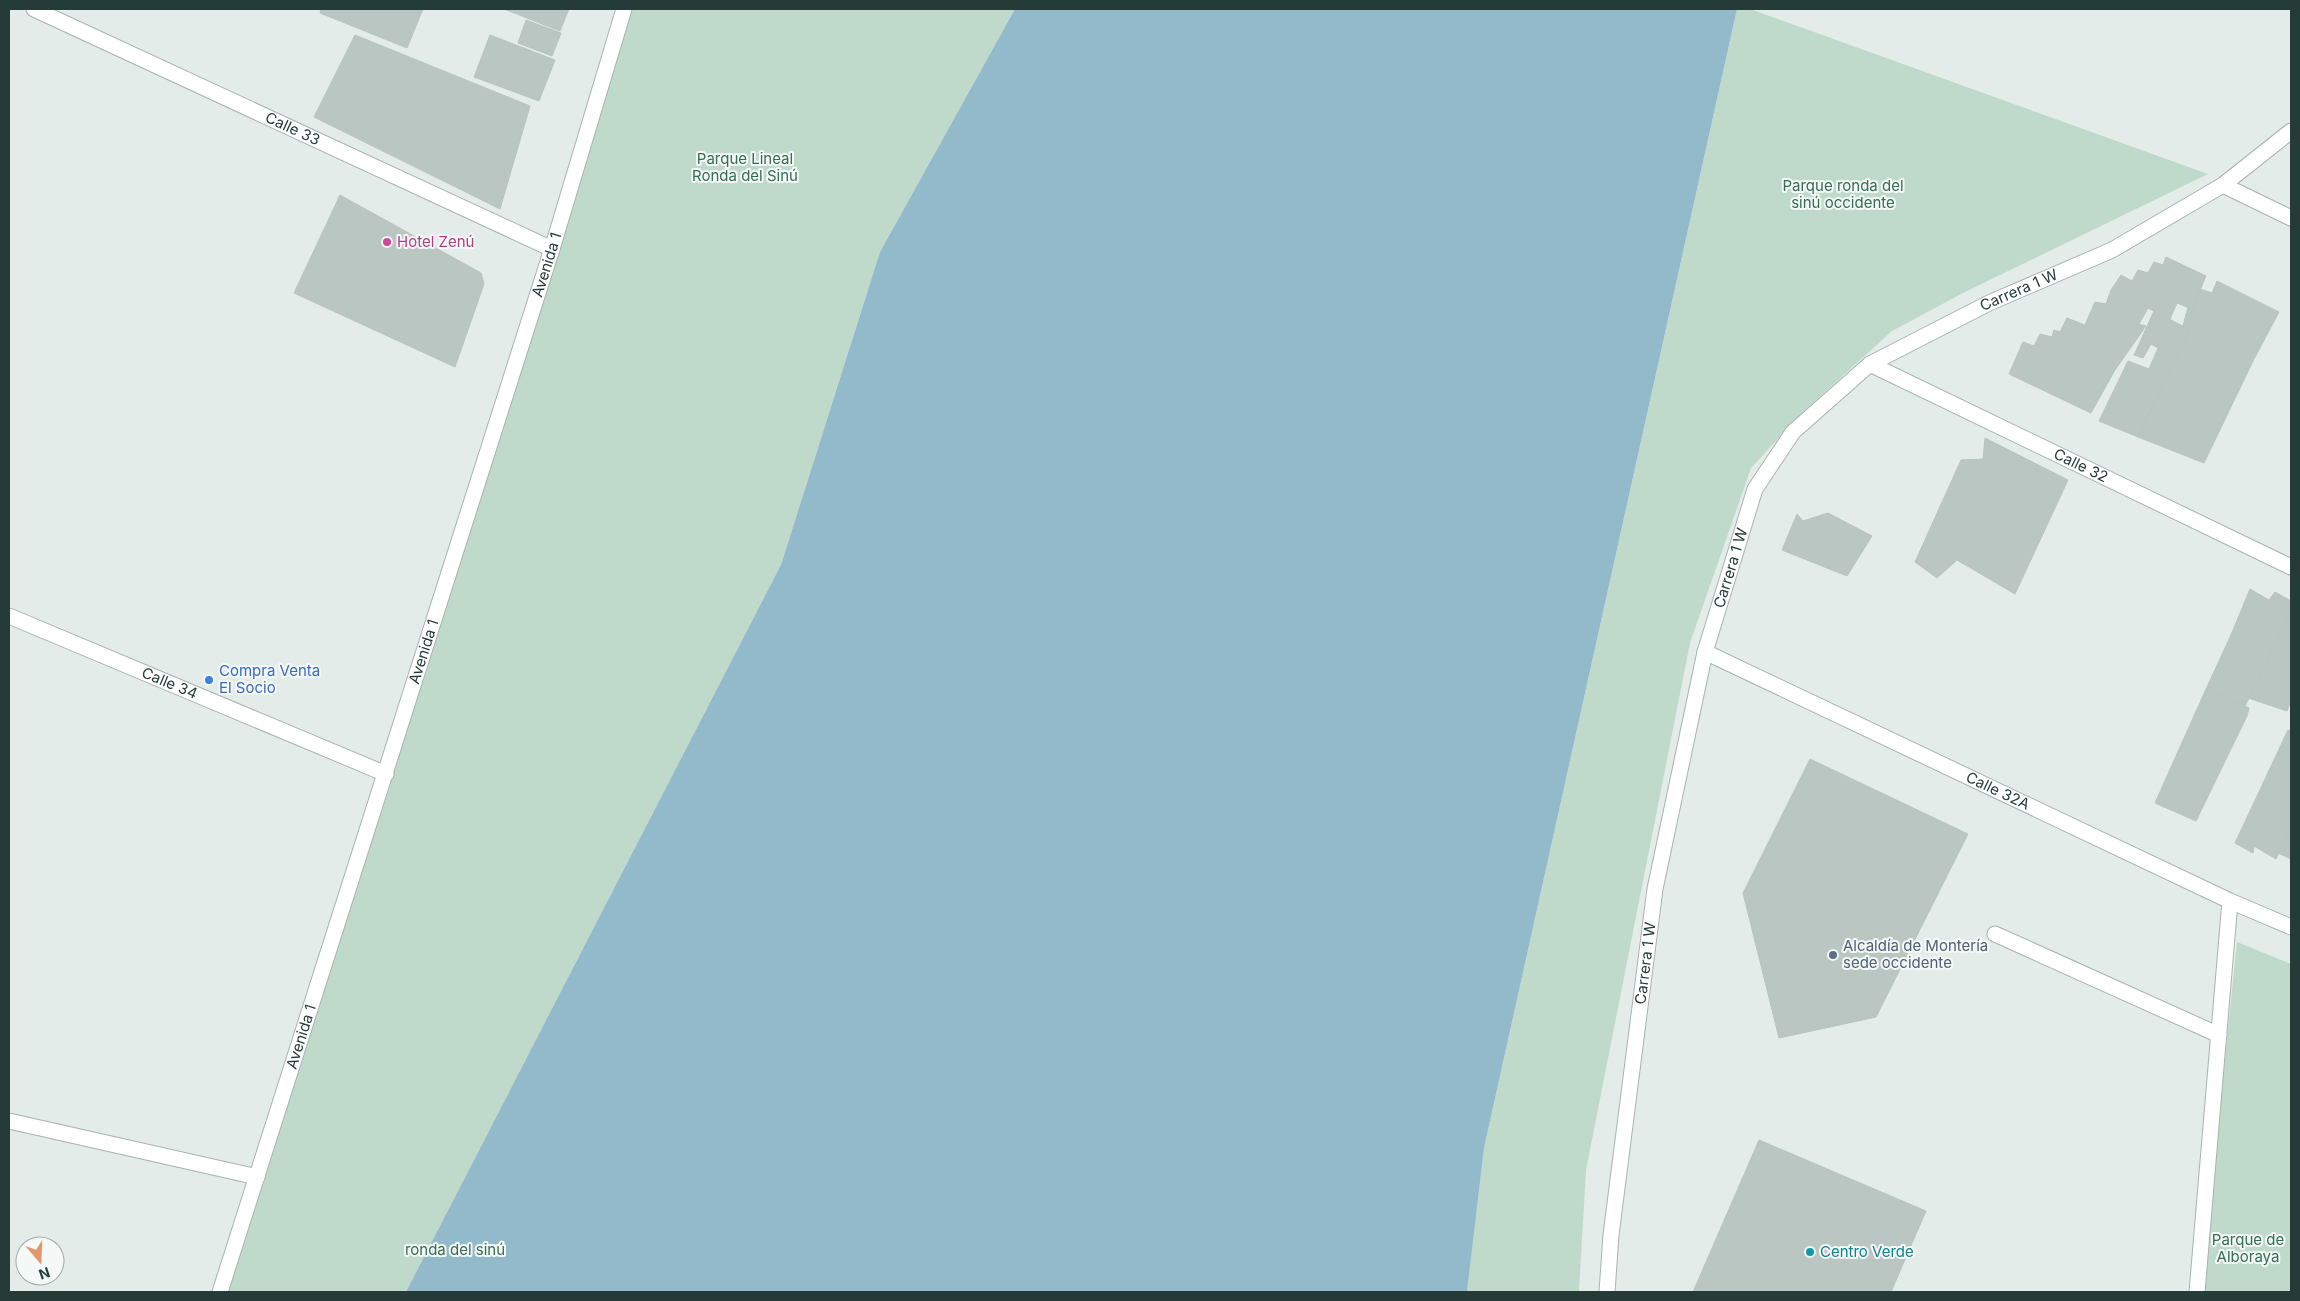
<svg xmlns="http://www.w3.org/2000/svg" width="2300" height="1301" viewBox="0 0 2300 1301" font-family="Inter,sans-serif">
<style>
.green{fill:#bfdaca}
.water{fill:#92baca}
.building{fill:#b9c6c2;stroke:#b7c4c0}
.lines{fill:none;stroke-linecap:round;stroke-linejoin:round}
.service-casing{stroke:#a7b3b0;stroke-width:17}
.minor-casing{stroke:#a7b3b0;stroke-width:17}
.tertiary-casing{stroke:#a7b3b0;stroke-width:17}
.service{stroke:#fff;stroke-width:15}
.minor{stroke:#fff;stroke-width:15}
.tertiary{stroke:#fff;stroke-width:15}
.hotel-dot{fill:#d1479c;stroke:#f4f8f7;stroke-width:2}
.shop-dot{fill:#3f7fe0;stroke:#f4f8f7;stroke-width:2}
.service-dot{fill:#5c6f8a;stroke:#f4f8f7;stroke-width:2}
.culture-dot{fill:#0f9aa8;stroke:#f4f8f7;stroke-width:2}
.labels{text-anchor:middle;stroke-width:4;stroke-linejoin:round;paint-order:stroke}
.street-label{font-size:15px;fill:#253b38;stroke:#f4f8f7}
.park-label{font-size:15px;fill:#346d51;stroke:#f4f8f7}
.hotel-label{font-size:15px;fill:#b23c85;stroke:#f4f8f7;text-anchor:start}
.shop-label{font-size:15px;fill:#366cbe;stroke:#f4f8f7;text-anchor:start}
.service-label{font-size:15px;fill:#4e5e75;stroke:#f4f8f7;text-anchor:start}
.culture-label{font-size:15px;fill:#0d838f;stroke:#f4f8f7;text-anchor:start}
</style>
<rect width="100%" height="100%" fill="#e4ece9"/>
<g class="green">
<path d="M 628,9 L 1015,9 L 880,252 L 781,565 L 481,1292 L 225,1292 L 393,776 Z"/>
<path d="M 1737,9 L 1750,9 L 2208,174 L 1963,293 L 1892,331 L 1802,413 L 1751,468 L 1690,643 L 1586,1170 L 1579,1292 L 1467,1292 L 1484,1148 Z"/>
<path d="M 2237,942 L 2291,964 L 2291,1292 L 2201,1292 Z"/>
</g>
<path class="water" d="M 1015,9 L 1737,9 L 1484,1148 L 1467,1292 L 406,1292 L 781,565 L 880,252 Z"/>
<g class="building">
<path d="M 321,9 L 423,9 L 407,48 L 320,13 Z"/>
<path d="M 504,9 L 569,9 L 560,31 Z"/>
<path d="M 526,20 L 561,33 L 552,56 L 518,43 Z"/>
<path d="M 355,35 L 530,106 L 500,209 L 314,117 Z"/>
<path d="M 490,35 L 555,60 L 539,101 L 474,77 Z"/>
<path d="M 340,195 L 481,273 L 484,284 L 455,367 L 294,293 Z"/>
<path d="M 2166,257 L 2206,276 L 2192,309 L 2177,303 L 2170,319 L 2111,290 L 2121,275 L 2132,281 L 2138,270 L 2148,273 L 2154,262 L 2163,265 Z"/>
<path d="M 2217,281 L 2279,312 L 2253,361 L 2183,326 L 2188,307 L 2192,309 L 2200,289 L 2212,293 Z"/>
<path d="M 2111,290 L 2148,308 L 2139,324 L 2146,326 L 2115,370 L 2091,413 L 2009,374 L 2023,342 L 2034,346 L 2040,334 L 2052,337 L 2054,330 L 2060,332 L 2067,318 L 2085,325 L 2095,302 L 2106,304 Z"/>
<path d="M 2154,311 L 2190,330 L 2138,437 L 2099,421 L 2128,361 L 2149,369 L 2158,348 L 2151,344 L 2143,358 L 2134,355 Z"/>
<path d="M 2190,330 L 2253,361 L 2204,463 L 2138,437 Z"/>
<path d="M 1985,438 L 2068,480 L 2015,594 L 1957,560 L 1937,578 L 1915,562 L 1961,460 L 1983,459 Z"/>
<path d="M 1828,513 L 1872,536 L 1847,576 L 1782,550 L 1797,514 L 1803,521 Z"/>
<path d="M 2250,589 L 2269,600 L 2275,592 L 2291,601 L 2291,612 L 2273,650 L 2231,635 Z"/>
<path d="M 2291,612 L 2291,701 L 2287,711 L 2248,698 Z"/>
<path d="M 2231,635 L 2273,650 L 2245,706 L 2206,689 Z"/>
<path d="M 2206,689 L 2249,708 L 2247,716 L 2196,821 L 2155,803 Z"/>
<path d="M 2288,730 L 2291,731 L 2291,828 L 2276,859 L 2254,846 L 2253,853 L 2235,843 Z"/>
<path d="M 1810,759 L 1968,834 L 1876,1017 L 1779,1038 L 1743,893 Z"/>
<path d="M 2291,827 L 2291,859 L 2278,853 Z"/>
<path d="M 1759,1140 L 1926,1211 L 1891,1292 L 1693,1292 Z"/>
</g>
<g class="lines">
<g class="service-casing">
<g id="service">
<path d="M 1995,934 L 2219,1035"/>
<path d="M 9,1121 L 257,1177"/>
<path d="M 2197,1292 L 2230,901"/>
</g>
</g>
<g class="minor-casing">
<g id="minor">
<path id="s1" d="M 34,9 L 552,249"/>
<path d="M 2223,185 L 2291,218"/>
<path id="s2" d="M 1870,364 L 2291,567"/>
<path id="s3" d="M 9,616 L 386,774"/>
<path id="s4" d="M 1705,652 L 2230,901 L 2291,927"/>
</g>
</g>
<g class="tertiary-casing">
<g id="tertiary">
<path id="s5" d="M 220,1292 L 552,249 L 624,9"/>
<path id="s6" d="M 1607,1292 L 1611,1235 L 1655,889 L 1705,652 L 1755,489 L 1793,432 L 1870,364 L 1989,303 L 2112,250 L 2223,185 L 2291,131"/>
</g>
</g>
<use href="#service" class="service"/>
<use href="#minor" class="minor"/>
<use href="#tertiary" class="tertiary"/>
</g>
<circle class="hotel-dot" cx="387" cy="242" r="5"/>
<circle class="shop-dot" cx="209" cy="680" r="5"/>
<circle class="service-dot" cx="1833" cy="955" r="5"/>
<circle class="culture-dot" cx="1810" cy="1252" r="5"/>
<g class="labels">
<g class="street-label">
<text dy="5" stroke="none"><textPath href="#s1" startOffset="285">Calle 33</textPath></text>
<text dy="5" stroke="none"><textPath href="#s5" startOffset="1078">Avenida 1</textPath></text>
<text dy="5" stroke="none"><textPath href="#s6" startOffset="1156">Carrera 1 W</textPath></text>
<text dy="5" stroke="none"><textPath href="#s2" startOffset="234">Calle 32</textPath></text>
<text dy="5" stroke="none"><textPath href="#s6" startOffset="736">Carrera 1 W</textPath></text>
<text dy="5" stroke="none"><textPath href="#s5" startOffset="672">Avenida 1</textPath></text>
<text dy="5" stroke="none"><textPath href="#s3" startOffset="174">Calle 34</textPath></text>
<text dy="5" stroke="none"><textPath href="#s4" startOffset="324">Calle 32A</textPath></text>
<text dy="5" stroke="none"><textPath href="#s6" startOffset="331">Carrera 1 W</textPath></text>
<text dy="5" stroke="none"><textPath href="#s5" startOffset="268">Avenida 1</textPath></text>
</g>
<g class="park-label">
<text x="745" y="164">Parque Lineal<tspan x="745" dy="17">Ronda del Sinú</tspan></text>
<text x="1843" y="191">Parque ronda del<tspan x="1843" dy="17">sinú occidente</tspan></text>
<text x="2248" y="1245">Parque de<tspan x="2248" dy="17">Alboraya</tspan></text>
<text x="455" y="1255">ronda del sinú</text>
</g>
<g class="hotel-label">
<text x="397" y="247">Hotel Zenú</text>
</g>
<g class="shop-label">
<text x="219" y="676">Compra Venta<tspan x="219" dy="17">El Socio</tspan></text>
</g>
<g class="service-label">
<text x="1843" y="951">Alcaldía de Montería<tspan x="1843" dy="17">sede occidente</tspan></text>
</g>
<g class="culture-label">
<text x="1820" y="1257">Centro Verde</text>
</g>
</g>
<rect width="2300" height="1301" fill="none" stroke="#253b38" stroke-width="20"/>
<g transform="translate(40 1261) rotate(161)"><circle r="24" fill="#f4f8f7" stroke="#a1acab"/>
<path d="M0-4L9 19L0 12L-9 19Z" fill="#e2976b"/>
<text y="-8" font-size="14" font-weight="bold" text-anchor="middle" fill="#253b38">N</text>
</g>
</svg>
